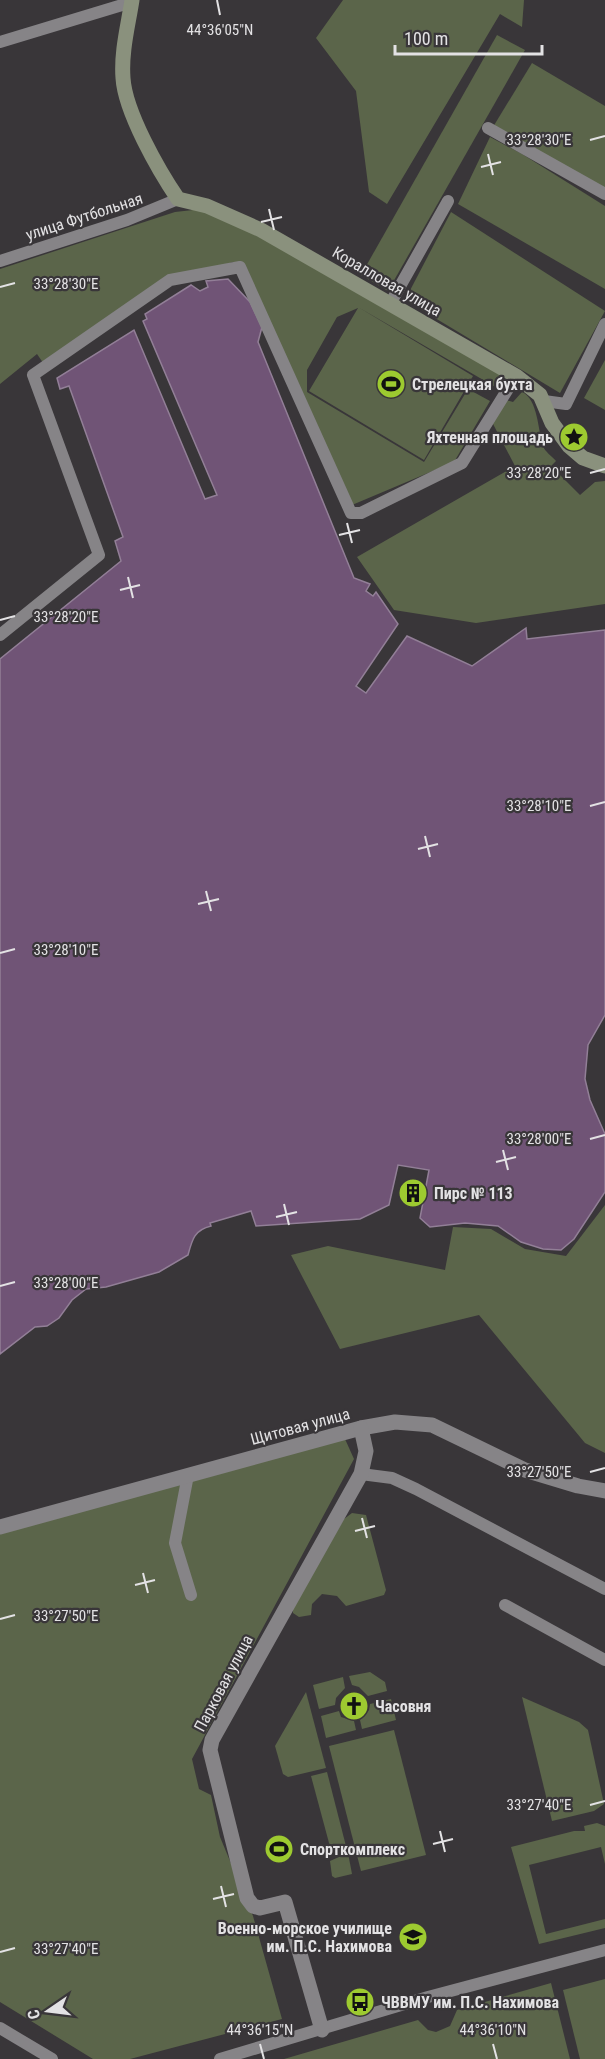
<svg xmlns="http://www.w3.org/2000/svg" width="605" height="2059" viewBox="0 0 605 2059" font-family="'Roboto Condensed',sans-serif">
<style>
.green{fill:#5b654a}
.water{fill:#705476;stroke:#927f97;stroke-width:1.5}
.lines{fill:none;stroke-linecap:round;stroke-linejoin:round}
.minor{stroke:#868487;stroke-width:12}
.tertiary{stroke:#868487;stroke-width:15}
.secondary{stroke:#8a917d;stroke-width:15}
.ticks{fill:none;stroke:#e3e2e4;stroke-width:2}
.labels{text-anchor:middle;stroke-width:4.5;stroke-linejoin:round;paint-order:stroke}
.street-label{font-size:16px;fill:#e3e2e4;stroke:#393639}
.poi-label{font-size:16px;font-weight:bold;fill:#e3e2e4;stroke:#393639;text-anchor:start}
.ticks-label{font-size:15px;text-anchor:middle;fill:#e3e2e4;stroke:#393639;stroke-width:4.5;stroke-linejoin:round;paint-order:stroke}
</style>
<rect width="100%" height="100%" fill="#393639"/>
<g class="green">
<path d="M 343,0 L 524,0 L 522,27 L 500,14 L 387,204 L 369,192 L 356,91 L 316,38 Z"/>
<path d="M 497,35 L 525,50 L 388,291 L 361,275 Z"/>
<path d="M 532,63 L 605,106 L 605,190 L 493,127 Z"/>
<path d="M 490,137 L 522,154 L 605,206 L 605,289 L 458,204 Z"/>
<path d="M 202,209 L 255,232 L 503,376 L 497,388 L 358,307 L 473,376 L 424,460 L 309,391 L 358,308 L 337,317 L 307,370 L 307,392 L 424,462 L 468,389 L 490,401 L 454,462 L 352,505 L 233,262 L 181,278 L 48,370 L 37,354 L 0,384 L 0,269 L 175,212 Z"/>
<path d="M 451,212 L 605,311 L 560,393 L 405,300 Z"/>
<path d="M 605,360 L 605,410 L 584,398 Z"/>
<path d="M 522,392 C 538,399 538,431 543,446 C 545,452 552,456 556,461 L 551,466 L 580,495 L 595,482 L 605,481 L 605,604 L 476,623 L 394,610 L 357,557 L 515,466 L 492,422 L 506,400 L 513,402 Z"/>
<path d="M 605,1205 L 605,1453 L 585,1443 L 479,1315 L 340,1349 L 291,1255 L 328,1246 L 445,1270 L 453,1227 L 491,1229 L 525,1249 L 566,1256 Z"/>
<path d="M 345,1439 L 354,1459 L 192,1759 L 199,1789 L 211,1795 L 220,1837 L 253,1916 L 282,2019 L 130,2059 L 93,2059 L 0,2002 L 0,1534 Z"/>
<path d="M 352,1513 L 366,1515 L 386,1590 L 384,1595 L 346,1606 L 337,1596 L 322,1594 L 312,1604 L 311,1615 L 299,1617 L 293,1613 L 293,1605 L 344,1519 Z"/>
<path d="M 370,1672 L 385,1682 L 387,1691 L 368,1696 L 359,1687 L 352,1685 L 349,1676 Z"/>
<path d="M 343,1677 L 345,1688 L 336,1698 L 335,1705 L 319,1709 L 313,1685 Z"/>
<path d="M 306,1692 L 326,1768 L 288,1777 L 283,1774 L 275,1746 Z"/>
<path d="M 522,1697 L 579,1722 L 588,1730 L 604,1804 L 594,1811 L 552,1821 Z"/>
<path d="M 391,1699 L 396,1720 L 362,1729 L 360,1720 L 369,1710 L 370,1704 Z"/>
<path d="M 339,1711 L 341,1717 L 354,1721 L 356,1730 L 326,1738 L 321,1716 Z"/>
<path d="M 394,1730 L 426,1855 L 361,1871 L 329,1746 Z"/>
<path d="M 327,1772 L 347,1850 L 332,1854 L 311,1776 Z"/>
<path d="M 597,1823 L 605,1826 L 605,1864 L 601,1847 L 529,1865 L 546,1934 L 605,1919 L 605,1928 L 539,1944 L 511,1847 L 574,1831 L 585,1831 L 584,1826 Z"/>
<path d="M 348,1853 L 352,1874 L 335,1878 L 332,1876 L 330,1861 Z"/>
<path d="M 605,1979 L 605,2059 L 580,2059 L 563,1990 Z"/>
<path d="M 551,1983 L 570,2059 L 284,2059 L 418,2020 L 428,2030 L 436,2032 L 450,2026 L 457,2010 Z"/>
</g>
<path class="water" d="M 228,279 L 250,302 L 262,327 L 258,342 L 354,578 L 370,584 L 366,591 L 373,596 L 376,592 L 398,624 L 356,686 L 366,693 L 407,636 L 472,666 L 526,628 L 527,639 L 605,630 L 605,1015 L 588,1045 L 585,1079 L 590,1100 L 605,1134 L 605,1192 L 574,1239 L 561,1250 L 543,1249 L 521,1242 L 498,1226 L 465,1223 L 430,1227 L 420,1218 L 429,1170 L 398,1165 L 389,1205 L 360,1219 L 256,1226 L 251,1211 L 210,1223 L 211,1226 C 194,1230 192,1240 188,1255 L 159,1272 L 106,1287 L 86,1289 L 72,1300 L 59,1318 L 47,1326 L 35,1327 L 0,1354 L 0,659 L 121,561 L 115,541 L 123,537 L 69,386 L 60,389 L 57,378 L 134,330 L 205,499 L 217,495 L 143,321 L 147,319 L 145,314 L 191,285 L 200,291 L 208,287 L 206,281 Z"/>
<g class="lines">
<g class="minor">
<path d="M 0,42 L 132,2"/>
<path d="M 488,128 L 605,194"/>
<path d="M 0,261 L 127,220 L 178,199"/>
<path d="M 390,304 L 448,201"/>
<path d="M 544,401 L 566,404 L 605,324"/>
<path d="M 0,635 L 99,555 L 33,375 L 170,280 L 240,267 L 351,513 L 361,513 L 462,463 L 516,376"/>
<path d="M 361,1474 L 392,1478 L 416,1489 L 605,1589"/>
<path d="M 188,1475 L 175,1543 L 191,1595"/>
<path d="M 505,1605 L 605,1660"/>
<path d="M 0,2028 L 52,2059"/>
<path d="M 220,2059 L 428,1997 L 605,1950"/>
</g>
<g class="tertiary">
<path d="M 0,1527 L 361,1428 L 395,1422 L 432,1425 L 525,1470 L 578,1486 L 605,1491"/>
<path d="M 322,2030 L 285,1902 L 260,1908 L 253,1906 L 247,1898 L 210,1750 L 212,1740 L 361,1474 L 366,1451 L 361,1428"/>
</g>
<path class="secondary" d="M 132,0 C 128,26 121,52 123,78 C 125,112 159,171 178,199 L 207,206 L 261,230 L 516,376 L 540,395 L 552,423 L 569,446 L 583,458 L 605,466"/>
</g>
<path class="ticks" d="M 217,0 L 220,15M 590,140 L 605,136M 488,154 L 493,175M 481,167 L 501,162M 269,209 L 274,230M 261,222 L 282,217M 0,287 L 15,283M 590,473 L 605,469M 347,523 L 352,543M 339,535 L 360,530M 128,577 L 133,598M 120,590 L 140,585M 0,620 L 15,616M 590,806 L 605,802M 425,836 L 430,857M 418,849 L 438,844M 206,891 L 211,911M 198,904 L 219,899M 0,953 L 15,949M 590,1139 L 605,1135M 503,1150 L 508,1170M 496,1162 L 516,1157M 284,1204 L 289,1225M 276,1217 L 297,1212M 0,1286 L 15,1282M 590,1472 L 605,1468M 362,1518 L 367,1538M 355,1531 L 375,1526M 143,1573 L 148,1593M 135,1585 L 155,1580M 0,1619 L 15,1615M 590,1805 L 605,1801M 440,1831 L 445,1852M 433,1844 L 453,1839M 221,1886 L 226,1907M 213,1899 L 234,1894M 0,1952 L 15,1948M 260,2044 L 264,2059M 493,2044 L 497,2059"/>
<defs>
<g id="stadium-disc" transform="scale(1.5)"><circle r="9.5" fill="#9dca30" stroke="#393639"/><path d="M0-5a6.5 5 0 1 0 0 10a6.5 5 0 1 0 0-10ZM-3.5-1.8h7v3.6h-7Z" fill="#111"/></g>
<g id="sight-disc" transform="scale(1.5)"><circle r="9.5" fill="#9dca30" stroke="#393639"/><path d="M0-6L1.8-2.2L6-1.7L2.9 1.2L3.7 5.4L0 3.3L-3.7 5.4L-2.9 1.2L-6-1.7L-1.8-2.2Z" fill="#111"/></g>
<g id="building-disc" transform="scale(1.5)"><circle r="9.5" fill="#9dca30" stroke="#393639"/><path d="M-4-6H4V6H1V3H-1V6H-4ZM-2.5-4.3h1.7v1.8h-1.7ZM.8-4.3h1.7v1.8H.8ZM-2.5-1h1.7V.8h-1.7ZM.8-1h1.7V.8H.8Z" fill="#111"/></g>
<g id="church-disc" transform="scale(1.5)"><circle r="9.5" fill="#9dca30" stroke="#393639"/><path d="M-1.2-6h2.4v3.5h3.3v2.4h-3.3V6h-2.4V-.1h-3.3v-2.4h3.3Z" fill="#111"/></g>
<g id="university-disc" transform="scale(1.5)"><circle r="9.5" fill="#9dca30" stroke="#393639"/><path d="M0-5L7-2L0 1L-7-2ZM-4 1L0 2.5L4 1V4Q0 6-4 4Z" fill="#111"/></g>
<g id="bus-disc" transform="scale(1.5)"><circle r="9.5" fill="#9dca30" stroke="#393639"/><path d="M-5-6H5V4H4V6H2V4H-2V6H-4V4H-5ZM-3.5-4V0h7V-4ZM-3.5 1.2v1.5H-2V1.2ZM2 1.2v1.5H3.5V1.2Z" fill="#111"/></g>
</defs>
<g fill-rule="evenodd">
<use href="#stadium-disc" x="391" y="384"/>
<use href="#sight-disc" x="574" y="437"/>
<use href="#building-disc" x="413" y="1193"/>
<use href="#church-disc" x="354" y="1706"/>
<use href="#stadium-disc" x="279" y="1849"/>
<use href="#university-disc" x="413" y="1937"/>
<use href="#bus-disc" x="360" y="2002"/>
</g>
<g class="labels">
<g class="street-label">
<text transform="translate(84 216) rotate(-18)" y="6">улица Футбольная</text>
<text transform="translate(387 281) rotate(30)" y="6">Коралловая улица</text>
<text transform="translate(300 1426) rotate(-15)" y="6">Щитовая улица</text>
<text transform="translate(223 1683) rotate(-62)" y="6">Парковая улица</text>
</g>
<g class="poi-label">
<text x="412" y="390">Стрелецкая бухта</text>
<text x="553" y="443" text-anchor="end">Яхтенная площадь</text>
<text x="434" y="1199">Пирс № 113</text>
<text x="375" y="1712">Часовня</text>
<text x="300" y="1855">Спорткомплекс</text>
<text x="392" y="1934" text-anchor="end">Военно-морское училище<tspan x="392" dy="18">им. П.С. Нахимова</tspan></text>
<text x="381" y="2008">ЧВВМУ им. П.С. Нахимова</text>
</g>
</g>
<g class="ticks-label">
<text x="220" y="35">44°36'05"N</text>
<text x="539" y="145">33°28'30"E</text>
<text x="66" y="289">33°28'30"E</text>
<text x="539" y="478">33°28'20"E</text>
<text x="66" y="622">33°28'20"E</text>
<text x="539" y="811">33°28'10"E</text>
<text x="66" y="955">33°28'10"E</text>
<text x="539" y="1144">33°28'00"E</text>
<text x="66" y="1288">33°28'00"E</text>
<text x="539" y="1477">33°27'50"E</text>
<text x="66" y="1621">33°27'50"E</text>
<text x="539" y="1810">33°27'40"E</text>
<text x="66" y="1954">33°27'40"E</text>
<text x="260" y="2035">44°36'15"N</text>
<text x="493" y="2035">44°36'10"N</text>
</g>
<g transform="translate(48 2011) rotate(256)" stroke="#393639" stroke-width="4.5" paint-order="stroke">
<path d="M0-4.5L10 22L0 15L-10 22Z" fill="#e3e2e4"/>
<text y="-9" font-size="16" font-weight="bold" text-anchor="middle" fill="#e3e2e4">С</text>
</g>
<path d="M395 45v9h147v-9" fill="none" stroke="#e3e2e4" stroke-width="3"/>
<text x="404" y="45" font-size="18" fill="#e3e2e4" stroke="#393639" stroke-width="4.5" paint-order="stroke">100 m</text>
</svg>
